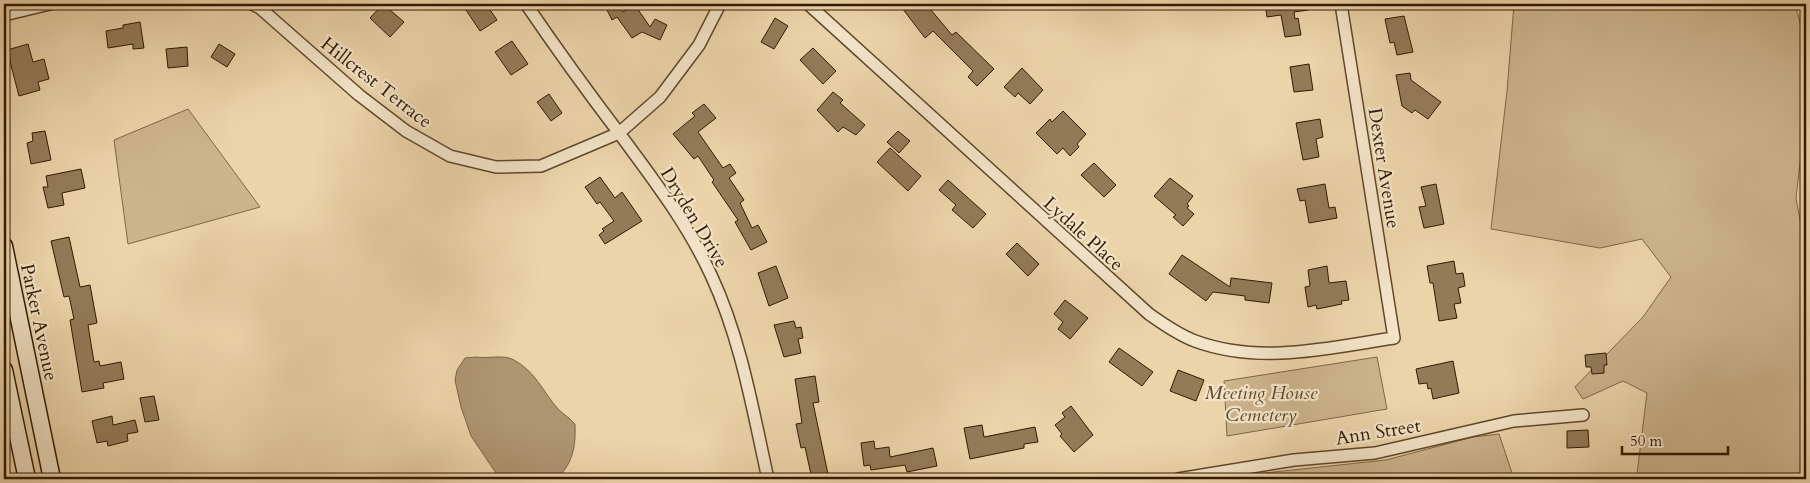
<svg xmlns="http://www.w3.org/2000/svg" width="1810" height="483" viewBox="0 0 1810 483" font-family="Cardo,serif">
<style>
.green{fill:#ccb48d;stroke:#7f6746}
.water{fill:#ad9570;stroke:#7c6443}
.building{fill:#937b58;stroke:#321a00}
.lines{fill:none;stroke-linecap:round;stroke-linejoin:round}
.street-casing{stroke:#60482a;stroke-width:14}
.secondary-casing{stroke:#321a00;stroke-width:19}
.street{stroke:#f3e3c8;stroke-width:11}
.secondary{stroke:#f3e3c8;stroke-width:16}
.labels{text-anchor:middle;stroke-width:4.5;stroke-linejoin:round;paint-order:stroke}
.street-label{font-size:19px;fill:#321a00;stroke:#f3e3c8}
.park-label{font-size:19px;font-style:italic;fill:#60482a;stroke:#f3e3c8}
</style>
<rect width="100%" height="100%" fill="#ecd4aa"/>
<filter id="stains"><feTurbulence type="fractalNoise" baseFrequency=".004" numOctaves="4"/><feColorMatrix values="0 0 0 0 .2 0 0 0 0 .09 0 0 0 0 .02 0 0 0 .5 -.17"/></filter>
<radialGradient id="worn" r=".72"><stop offset=".6" stop-color="#630" stop-opacity="0"/><stop offset="1" stop-color="#630" stop-opacity=".3"/></radialGradient>
<g class="green">
<path d="M 1514,4 L 1795,4 L 1806,44 L 1806,112 L 1796,198 L 1806,251 L 1806,479 L 1632,479 L 1637,474 L 1647,393 L 1623,381 L 1583,399 L 1575,387 L 1643,317 L 1671,277 L 1642,239 L 1600,248 L 1491,229 L 1507,91 Z"/>
<path d="M 188,109 L 260,207 L 128,244 L 114,140 Z"/>
<path d="M 1377,357 L 1387,409 L 1227,436 L 1224,381 Z"/>
<path d="M 1499,434 L 1514,479 L 1208,479 L 1386,460 L 1473,437 Z"/>
</g>
<path class="water" d="M 476,357 C 489,359 503,354 514,360 C 535,371 544,393 558,409 C 563,414 570,418 575,424 C 576,446 573,464 556,479 L 500,479 L 471,436 L 461,407 L 455,380 L 457,370 L 465,358 Z"/>
<g class="building">
<path d="M 383,4 L 404,22 L 390,37 L 370,18 Z"/>
<path d="M 462,4 L 486,4 L 497,20 L 480,31 Z"/>
<path d="M 613,4 L 617,4 L 623,12 L 635,5 L 650,27 L 655,19 L 667,25 L 660,40 L 642,32 L 632,38 L 617,17 L 612,20 L 606,8 Z"/>
<path d="M 899,4 L 926,4 L 952,35 L 956,32 L 994,69 L 977,86 L 968,77 L 973,71 L 933,31 L 925,38 Z"/>
<path d="M 1265,4 L 1307,4 L 1308,10 L 1294,12 L 1295,19 L 1298,18 L 1301,35 L 1285,37 L 1281,15 L 1267,17 Z"/>
<path d="M 1404,16 L 1413,52 L 1397,55 L 1394,42 L 1390,43 L 1385,19 Z"/>
<path d="M 775,18 L 788,26 L 774,49 L 761,42 Z"/>
<path d="M 140,22 L 144,48 L 133,49 L 133,44 L 108,48 L 106,31 L 123,28 L 123,25 Z"/>
<path d="M 512,41 L 528,64 L 511,75 L 495,52 Z"/>
<path d="M 28,44 L 33,62 L 44,59 L 49,79 L 38,82 L 40,90 L 19,96 L 7,50 Z"/>
<path d="M 219,44 L 235,54 L 227,67 L 211,57 Z"/>
<path d="M 187,47 L 188,66 L 168,68 L 166,49 Z"/>
<path d="M 813,48 L 836,71 L 823,84 L 800,60 Z"/>
<path d="M 1309,64 L 1313,90 L 1294,92 L 1290,67 Z"/>
<path d="M 1022,68 L 1043,90 L 1030,104 L 1018,93 L 1015,97 L 1004,87 Z"/>
<path d="M 1410,73 L 1411,80 L 1441,102 L 1428,119 L 1415,110 L 1412,113 L 1402,106 L 1396,75 Z"/>
<path d="M 833,92 L 843,100 L 840,103 L 865,125 L 856,135 L 843,127 L 838,132 L 817,110 Z"/>
<path d="M 549,94 L 562,113 L 551,121 L 537,102 Z"/>
<path d="M 704,104 L 716,118 L 698,132 L 723,168 L 730,164 L 736,173 L 729,178 L 744,200 L 740,203 L 752,228 L 758,225 L 767,242 L 751,250 L 735,222 L 738,220 L 712,182 L 714,180 L 698,156 L 694,159 L 673,134 L 695,116 L 692,113 Z"/>
<path d="M 1063,111 L 1086,134 L 1077,144 L 1079,147 L 1070,156 L 1063,148 L 1057,154 L 1036,133 L 1050,119 L 1052,122 Z"/>
<path d="M 1320,119 L 1323,137 L 1316,139 L 1319,157 L 1303,160 L 1296,123 Z"/>
<path d="M 45,131 L 51,160 L 31,164 L 27,143 L 33,141 L 32,133 Z"/>
<path d="M 898,131 L 910,141 L 899,153 L 887,142 Z"/>
<path d="M 890,148 L 921,176 L 908,191 L 877,162 Z"/>
<path d="M 1094,163 L 1116,185 L 1104,197 L 1081,175 Z"/>
<path d="M 81,169 L 85,188 L 62,193 L 64,205 L 48,208 L 43,187 L 48,187 L 46,176 Z"/>
<path d="M 600,177 L 615,198 L 622,192 L 642,221 L 605,244 L 599,235 L 604,231 L 602,229 L 614,221 L 600,202 L 597,204 L 585,187 Z"/>
<path d="M 1170,178 L 1193,196 L 1187,204 L 1189,206 L 1187,208 L 1194,214 L 1183,226 L 1173,217 L 1176,215 L 1154,196 Z"/>
<path d="M 948,180 L 986,214 L 973,228 L 952,210 L 956,205 L 939,190 Z"/>
<path d="M 1325,184 L 1329,208 L 1335,207 L 1337,218 L 1309,223 L 1305,200 L 1300,201 L 1297,189 Z"/>
<path d="M 1436,184 L 1444,224 L 1424,228 L 1419,207 L 1426,206 L 1421,187 Z"/>
<path d="M 69,237 L 80,287 L 90,285 L 97,323 L 88,325 L 94,362 L 99,361 L 100,366 L 121,362 L 124,379 L 103,383 L 104,388 L 82,392 L 70,320 L 74,319 L 69,296 L 64,297 L 51,241 Z"/>
<path d="M 1017,243 L 1039,264 L 1028,276 L 1006,254 Z"/>
<path d="M 1182,255 L 1230,287 L 1231,278 L 1272,283 L 1269,303 L 1245,300 L 1245,296 L 1213,292 L 1206,301 L 1169,274 Z"/>
<path d="M 1454,261 L 1456,274 L 1463,273 L 1465,286 L 1458,288 L 1461,303 L 1454,304 L 1457,318 L 1439,321 L 1433,283 L 1430,283 L 1427,266 Z"/>
<path d="M 776,266 L 788,298 L 769,306 L 758,273 Z"/>
<path d="M 1327,266 L 1329,283 L 1346,281 L 1349,300 L 1341,301 L 1342,304 L 1317,309 L 1316,305 L 1308,307 L 1305,287 L 1310,286 L 1308,270 Z"/>
<path d="M 1065,300 L 1088,318 L 1070,339 L 1058,329 L 1063,322 L 1054,314 Z"/>
<path d="M 794,321 L 796,328 L 801,327 L 803,338 L 798,339 L 801,353 L 784,357 L 774,325 Z"/>
<path d="M 1119,348 L 1153,372 L 1142,386 L 1109,362 Z"/>
<path d="M 1606,353 L 1607,365 L 1604,365 L 1604,373 L 1592,374 L 1591,367 L 1586,367 L 1585,355 Z"/>
<path d="M 1453,361 L 1459,393 L 1433,399 L 1431,388 L 1428,389 L 1427,383 L 1419,384 L 1416,369 Z"/>
<path d="M 1178,370 L 1204,380 L 1196,401 L 1170,391 Z"/>
<path d="M 815,376 L 819,402 L 813,403 L 829,479 L 812,479 L 805,447 L 801,448 L 796,424 L 802,423 L 795,379 Z"/>
<path d="M 154,396 L 159,420 L 145,422 L 140,398 Z"/>
<path d="M 1071,406 L 1093,435 L 1074,452 L 1060,436 L 1062,434 L 1055,425 L 1065,417 L 1062,413 Z"/>
<path d="M 112,416 L 113,425 L 135,420 L 138,432 L 127,434 L 128,441 L 108,446 L 107,441 L 97,443 L 92,421 Z"/>
<path d="M 982,425 L 984,437 L 1035,427 L 1038,442 L 1024,444 L 1024,448 L 970,459 L 964,428 Z"/>
<path d="M 1588,430 L 1589,447 L 1567,448 L 1567,431 Z"/>
<path d="M 874,441 L 875,449 L 889,447 L 890,457 L 933,448 L 937,466 L 907,472 L 905,465 L 871,470 L 870,465 L 864,466 L 861,443 Z"/>
</g>
<g class="lines">
<g class="street-casing">
<g id="street">
<path d="M 252,4 L 260,8 L 359,95 L 406,131 L 450,156 L 496,167 L 541,166 L 619,133 L 660,97 L 699,45 L 720,4"/>
<path d="M 526,4 C 556,48 587,91 619,133 C 653,179 687,223 711,275 C 741,339 753,411 768,479"/>
<path d="M 808,4 L 1149,314 C 1163,324 1179,335 1195,341 C 1260,365 1328,348 1394,338 L 1341,4"/>
<path d="M 4,15 L 50,4"/>
<path d="M 1178,479 L 1294,460 L 1375,453 L 1514,421 L 1583,415"/>
</g>
</g>
<g class="secondary-casing">
<g id="secondary">
<path d="M 4,246 L 52,479"/>
<path d="M 4,370 L 27,479"/>
</g>
</g>
<use href="#street" class="street"/>
<use href="#secondary" class="secondary"/>
</g>
<g class="labels">
<g class="street-label">
<text transform="translate(377 82) rotate(38)" y="7">Hillcrest Terrace</text>
<text transform="translate(1385 168) rotate(81)" y="7">Dexter Avenue</text>
<text transform="translate(695 217) rotate(59)" y="7">Dryden Drive</text>
<text transform="translate(1084 233) rotate(42)" y="7">Lydale Place</text>
<text transform="translate(40 322) rotate(78)" y="7">Parker Avenue</text>
<text transform="translate(1378 431) rotate(-9)" y="7">Ann Street</text>
</g>
<g class="park-label">
<text x="1261" y="399">Meeting House<tspan x="1261" dy="22">Cemetery</tspan></text>
</g>
</g>
<rect width="1810" height="483" fill="none" stroke="#ecd4aa" stroke-width="20"/>
<rect x="5" y="5" width="1800" height="473" fill="none" stroke="#321a00" stroke-width="2.5"/>
<rect x="10" y="10" width="1790" height="463" fill="none" stroke="#321a00"/>
<path d="M1622 446v8h106v-8" fill="none" stroke="#321a00" stroke-width="2.5"/>
<text x="1630" y="446" font-size="15" fill="#321a00" stroke="#f3e3c8" stroke-width="4" paint-order="stroke">50 m</text>
<rect width="100%" height="100%" filter="url(#stains)"/>
<rect width="100%" height="100%" fill="url(#worn)"/>
</svg>
